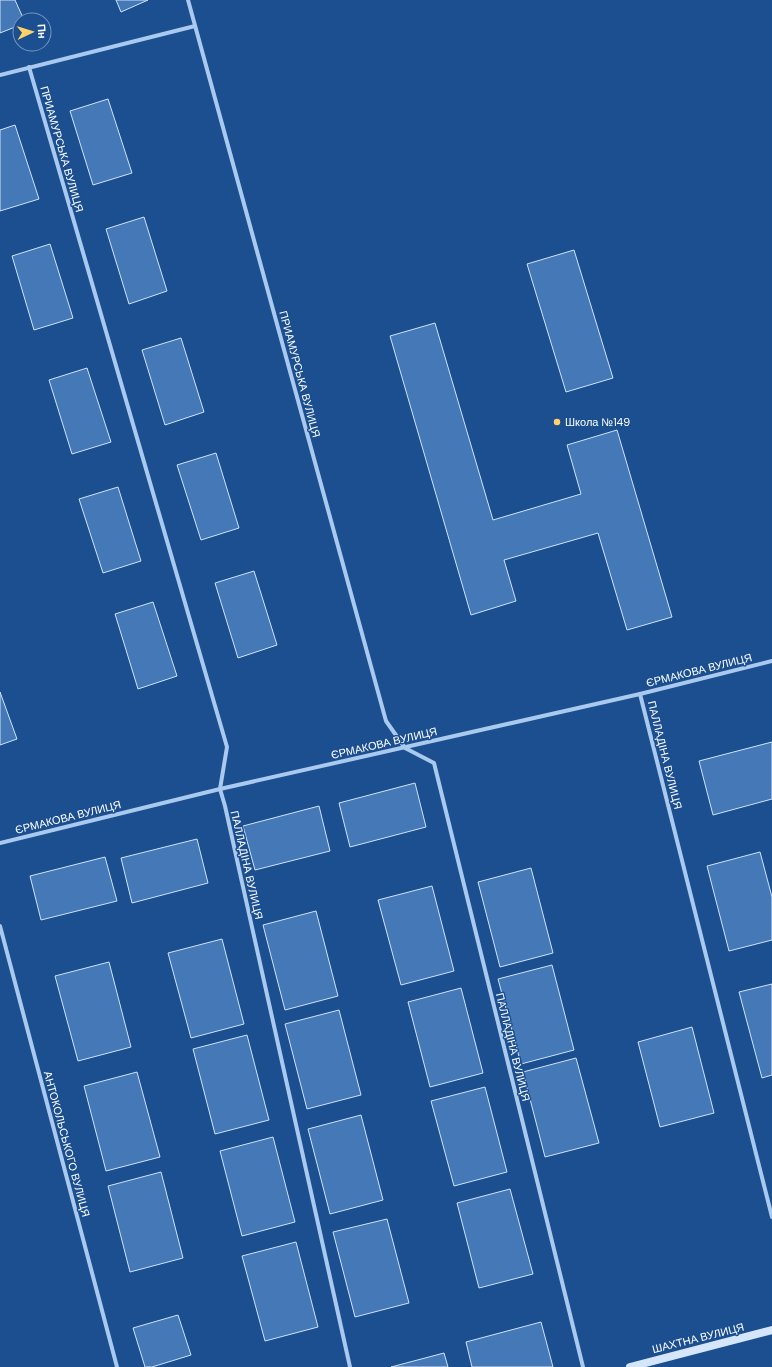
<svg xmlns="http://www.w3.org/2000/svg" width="772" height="1367" viewBox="0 0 772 1367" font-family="'DM Sans',sans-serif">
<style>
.building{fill:#4478b7;stroke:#cfe3fa}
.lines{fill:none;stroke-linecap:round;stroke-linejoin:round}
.street{stroke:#a9c9ee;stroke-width:4}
.secondary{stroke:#d6e6fa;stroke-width:8}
.poi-dot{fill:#ffd166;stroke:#1b4f8f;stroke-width:1.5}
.labels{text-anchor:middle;stroke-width:3;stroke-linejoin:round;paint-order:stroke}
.street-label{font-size:11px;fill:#fff;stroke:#1b4f8f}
.poi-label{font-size:11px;fill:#fff;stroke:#1b4f8f;text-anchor:start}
</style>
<rect width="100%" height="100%" fill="#1b4f8f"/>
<g class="building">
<path d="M 0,0 L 15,0 L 24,20 L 20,20 L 20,25 L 0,33 Z"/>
<path d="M 116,0 L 148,0 L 121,12 Z"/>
<path d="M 108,99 L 132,173 L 93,185 L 70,111 Z"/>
<path d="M 15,125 L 39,199 L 0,211 L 0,130 Z"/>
<path d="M 144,217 L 167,291 L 129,304 L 106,229 Z"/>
<path d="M 50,244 L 73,318 L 34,330 L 12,256 Z"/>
<path d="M 574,250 L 613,378 L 566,392 L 527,264 Z"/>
<path d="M 435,323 L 493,520 L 581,494 L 567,445 L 617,430 L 672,617 L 627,630 L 598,533 L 504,560 L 516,601 L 471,615 L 390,336 Z"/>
<path d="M 181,338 L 204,412 L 165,425 L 142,350 Z"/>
<path d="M 87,368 L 111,442 L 72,454 L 49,380 Z"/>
<path d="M 216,453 L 239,528 L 201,540 L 177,465 Z"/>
<path d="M 118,487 L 141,561 L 103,573 L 79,499 Z"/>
<path d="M 254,571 L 277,645 L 238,658 L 215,583 Z"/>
<path d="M 153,602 L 177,676 L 138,689 L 115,614 Z"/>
<path d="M 0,692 L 17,739 L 0,745 Z"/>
<path d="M 772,742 L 772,799 L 713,815 L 699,761 Z"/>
<path d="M 415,783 L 426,827 L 350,847 L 339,803 Z"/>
<path d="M 319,806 L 330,851 L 255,870 L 243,826 Z"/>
<path d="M 197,839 L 208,883 L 132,903 L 121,858 Z"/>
<path d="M 760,852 L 772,897 L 772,940 L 729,951 L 707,866 Z"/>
<path d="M 105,857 L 117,901 L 41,920 L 30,876 Z"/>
<path d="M 531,868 L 553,953 L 500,967 L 478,882 Z"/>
<path d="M 432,886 L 454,971 L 401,985 L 378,900 Z"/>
<path d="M 316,911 L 338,996 L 285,1010 L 263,925 Z"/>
<path d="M 222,939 L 244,1024 L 191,1038 L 168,953 Z"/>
<path d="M 109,962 L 131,1047 L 78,1061 L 55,976 Z"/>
<path d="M 552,965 L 574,1050 L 521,1064 L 498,979 Z"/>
<path d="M 772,984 L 772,1075 L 762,1078 L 739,992 Z"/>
<path d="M 461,988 L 483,1073 L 430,1087 L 408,1002 Z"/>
<path d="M 339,1010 L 361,1095 L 307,1109 L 285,1024 Z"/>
<path d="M 692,1027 L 714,1113 L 660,1127 L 638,1042 Z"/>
<path d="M 247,1035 L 269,1120 L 215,1134 L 193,1049 Z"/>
<path d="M 576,1058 L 599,1143 L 545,1157 L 523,1072 Z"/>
<path d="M 137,1072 L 160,1157 L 106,1171 L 84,1086 Z"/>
<path d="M 485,1087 L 507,1172 L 454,1186 L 431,1101 Z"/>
<path d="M 361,1115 L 383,1200 L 330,1214 L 308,1129 Z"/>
<path d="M 273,1137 L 295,1222 L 242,1236 L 220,1151 Z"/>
<path d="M 161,1172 L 183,1258 L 130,1272 L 108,1186 Z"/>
<path d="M 510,1189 L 533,1274 L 479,1288 L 457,1203 Z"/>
<path d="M 387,1219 L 409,1303 L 355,1317 L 333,1232 Z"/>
<path d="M 296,1242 L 318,1327 L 265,1341 L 242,1256 Z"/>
<path d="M 178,1315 L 191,1355 L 152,1367 L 145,1367 L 133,1328 Z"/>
<path d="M 541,1322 L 553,1367 L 472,1367 L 466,1342 Z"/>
<path d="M 444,1353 L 448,1367 L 391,1367 Z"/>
</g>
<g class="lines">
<g class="street">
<path d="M 188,0 L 386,721 L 405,748 L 434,763 L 583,1367"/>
<path d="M 29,67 L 227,747 L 220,789 L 225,806 L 350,1367"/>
<path d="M 0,75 L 195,26"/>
<path d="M 640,694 L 772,1217"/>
<path d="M 0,843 L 220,789 L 640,694 L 772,661"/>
<path d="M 0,926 L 117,1367"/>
</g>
<path class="secondary" d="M 630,1367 L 772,1330"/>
</g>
<circle class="poi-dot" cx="557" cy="422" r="4"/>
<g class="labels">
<g class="street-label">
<text transform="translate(62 149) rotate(74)" y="4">ПРИАМУРСЬКА ВУЛИЦЯ</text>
<text transform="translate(300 374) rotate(75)" y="4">ПРИАМУРСЬКА ВУЛИЦЯ</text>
<text transform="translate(699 670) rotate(-14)" y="4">ЄРМАКОВА ВУЛИЦЯ</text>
<text transform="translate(384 743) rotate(-13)" y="4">ЄРМАКОВА ВУЛИЦЯ</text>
<text transform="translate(665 755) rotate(76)" y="4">ПАЛЛАДІНА ВУЛИЦЯ</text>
<text transform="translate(68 817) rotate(-14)" y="4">ЄРМАКОВА ВУЛИЦЯ</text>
<text transform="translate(247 865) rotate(77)" y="4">ПАЛЛАДІНА ВУЛИЦЯ</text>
<text transform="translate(513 1047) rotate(76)" y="4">ПАЛЛАДІНА ВУЛИЦЯ</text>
<text transform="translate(67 1144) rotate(75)" y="4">АНТОКОЛЬСЬКОГО ВУЛИЦЯ</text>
<text transform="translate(698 1338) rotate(-14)" y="4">ШАХТНА ВУЛИЦЯ</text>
</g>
<g class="poi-label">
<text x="565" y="426">Школа №149</text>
</g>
</g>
<g transform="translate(32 32) rotate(86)"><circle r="19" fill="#1b4f8f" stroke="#7695bc"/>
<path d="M0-3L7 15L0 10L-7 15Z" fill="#ffd166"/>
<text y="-6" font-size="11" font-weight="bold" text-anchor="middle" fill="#ffffff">Пн</text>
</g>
</svg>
